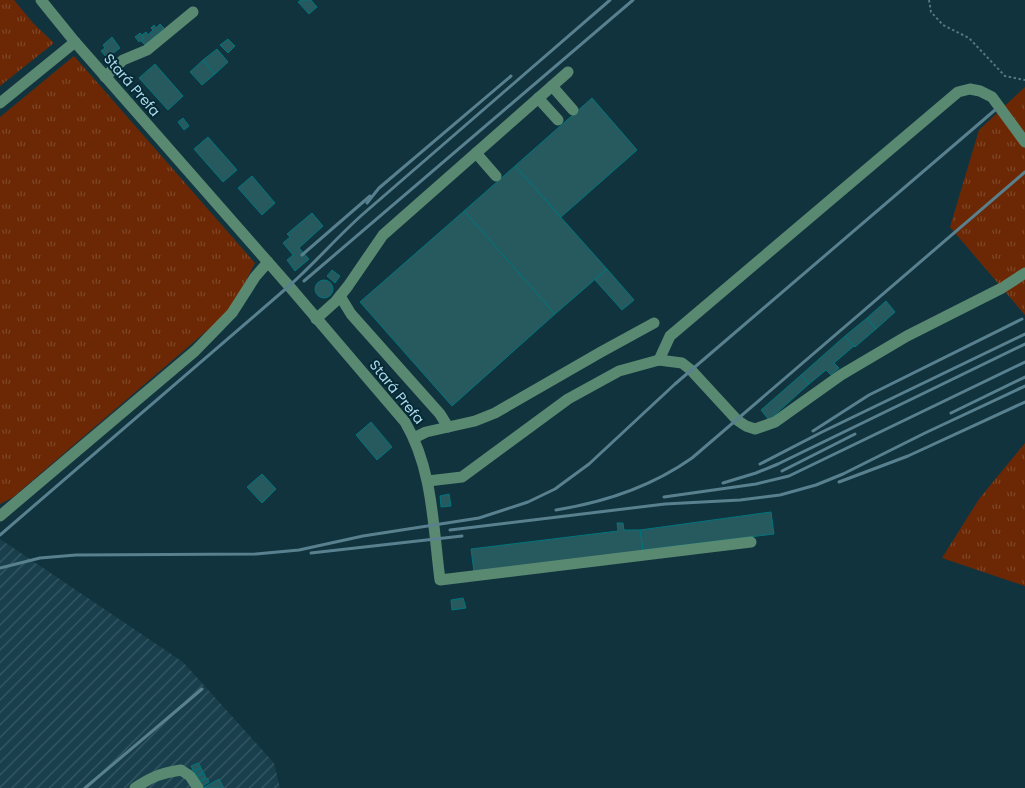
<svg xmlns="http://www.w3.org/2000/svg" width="1025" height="788" viewBox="0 0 1025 788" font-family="Poppins,sans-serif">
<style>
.industrial{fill:url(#industrial-furrows)}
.grass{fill:url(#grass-tufts)}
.building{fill:#275a5f;stroke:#00757d}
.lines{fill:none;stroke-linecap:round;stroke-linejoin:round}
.path{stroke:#507885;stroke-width:2;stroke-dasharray:2.5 2.5;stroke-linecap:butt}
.minor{stroke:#5a8972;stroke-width:11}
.rail{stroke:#58808e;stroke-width:3}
.labels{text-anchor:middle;stroke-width:4;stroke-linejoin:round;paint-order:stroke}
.street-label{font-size:14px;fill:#abdaec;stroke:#062934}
</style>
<defs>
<pattern id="industrial-furrows" width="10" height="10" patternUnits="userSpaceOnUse" patternTransform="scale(1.25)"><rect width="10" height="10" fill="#193f4c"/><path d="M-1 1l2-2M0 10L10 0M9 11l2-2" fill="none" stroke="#385a66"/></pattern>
<pattern id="grass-tufts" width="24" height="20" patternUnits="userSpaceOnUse" patternTransform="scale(1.25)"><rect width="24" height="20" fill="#6c2804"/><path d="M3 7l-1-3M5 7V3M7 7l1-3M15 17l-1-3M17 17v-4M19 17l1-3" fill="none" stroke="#7e4729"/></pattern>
</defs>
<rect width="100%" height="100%" fill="#11333e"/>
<path class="industrial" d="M 0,539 L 183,662 L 274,763 L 280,788 L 0,788 Z"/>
<g class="grass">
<path d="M 0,0 L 14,0 L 33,23 L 54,43 L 0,86 Z"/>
<path d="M 74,56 L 255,263 L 231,310 L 12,498 L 0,504 L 0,117 Z"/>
<path d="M 1025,87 L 1025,315 L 950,227 L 979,130 Z"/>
<path d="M 1025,443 L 1025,586 L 942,558 L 979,499 Z"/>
</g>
<g class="building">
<path d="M 301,0 L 311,0 L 317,7 L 309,14 L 298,2 Z"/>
<path d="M 160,24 L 164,28 L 145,45 L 141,41 L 144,38 L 142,35 L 146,32 L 148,35 L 153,30 L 151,28 L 154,25 L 156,28 Z"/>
<path d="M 140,33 L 144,38 L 139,42 L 135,37 Z"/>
<path d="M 112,37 L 120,48 L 107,58 L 101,51 L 105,48 L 103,45 Z"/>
<path d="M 228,39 L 235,46 L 228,53 L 220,45 Z"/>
<path d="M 217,49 L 228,62 L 215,74 L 203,60 Z"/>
<path d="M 203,60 L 215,74 L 202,85 L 190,72 Z"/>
<path d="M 155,64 L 183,96 L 168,110 L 139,78 Z"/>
<path d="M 592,98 L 637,150 L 561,217 L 515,166 Z"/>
<path d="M 183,118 L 189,126 L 184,130 L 178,122 Z"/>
<path d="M 208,137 L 237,170 L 223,182 L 194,149 Z"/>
<path d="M 515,166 L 607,269 L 555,314 L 464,211 Z"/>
<path d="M 252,176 L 275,203 L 262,215 L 238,188 Z"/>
<path d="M 464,211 L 555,314 L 452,406 L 360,302 Z"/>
<path d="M 312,213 L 323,226 L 299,248 L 309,259 L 295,271 L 287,260 L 293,255 L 283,243 L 290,237 L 287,234 Z"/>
<path d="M 607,269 L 634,300 L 622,310 L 595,280 Z"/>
<path d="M 332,270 L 340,276 L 335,283 L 327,276 Z"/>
<circle cx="324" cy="289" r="9"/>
<path d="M 886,301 L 895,312 L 876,329 L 867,318 Z"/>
<path d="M 867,318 L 876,329 L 855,347 L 845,336 Z"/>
<path d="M 845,336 L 854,346 L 834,363 L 839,368 L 831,375 L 826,370 L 809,384 L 801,375 Z"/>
<path d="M 801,375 L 809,384 L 769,420 L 761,410 Z"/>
<path d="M 371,422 L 392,447 L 377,460 L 356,435 Z"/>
<path d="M 262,474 L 276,489 L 262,503 L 247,487 Z"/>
<path d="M 449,494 L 451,506 L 441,507 L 440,496 Z"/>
<path d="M 771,512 L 774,534 L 643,550 L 640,530 Z"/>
<path d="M 617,523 L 623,523 L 624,530 L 640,530 L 643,551 L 474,572 L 471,549 L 618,531 Z"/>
<path d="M 463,598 L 466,608 L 452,610 L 451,600 Z"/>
<path d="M 198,763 L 201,767 L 194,771 L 191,766 Z"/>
<path d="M 201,768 L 203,772 L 197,776 L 194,772 Z"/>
<path d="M 204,773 L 206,778 L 200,781 L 197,777 Z"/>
<path d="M 207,778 L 209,782 L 202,786 L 200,782 Z"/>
<path d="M 219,779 L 224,788 L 203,788 Z"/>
</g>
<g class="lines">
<path class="path" d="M 929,0 L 931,12 L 943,25 L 969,38 L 1005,76 L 1025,80"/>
<g class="minor">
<path d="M 41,0 L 75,42 L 289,286 L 405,422 C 433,469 433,527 440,580 L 751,542"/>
<path d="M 105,77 L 123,60 L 147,50 L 193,12"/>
<path d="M 552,86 L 573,110"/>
<path d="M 538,98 L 558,120"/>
<path d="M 0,103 L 75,42"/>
<path d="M 476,153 L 496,176"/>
<path d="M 340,296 L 351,314 L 440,414 L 448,427"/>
<path d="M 316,319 L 336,301 L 348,286 L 383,235 L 568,72"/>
<path d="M 659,360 L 670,336 L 958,92 L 970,89 L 980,91 L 992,97 L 1025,142"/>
<path d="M 414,438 L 426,432 L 475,421 L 495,413 L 601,352 L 654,323"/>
<path d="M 428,481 L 462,477 L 568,399 L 619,371 L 659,360 L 682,363 L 691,370 L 737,420 L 746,426 L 755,429 L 775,422 L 841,375 L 907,336 L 1002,288 L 1025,273"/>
<path d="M 0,516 L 195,351 L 232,313 L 255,277 L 268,262"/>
<path d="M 135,788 C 151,777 161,773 181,770 L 190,776 L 198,788"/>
</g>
<g class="rail">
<path d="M 367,203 L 379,188 L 511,76"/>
<path d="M 302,255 L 370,196"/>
<path d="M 304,281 L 633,0"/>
<path d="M 951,413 L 1025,377"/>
<path d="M 813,431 L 869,395 L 1022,319"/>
<path d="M 760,464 L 822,432 L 1025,334"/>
<path d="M 782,471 L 855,434"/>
<path d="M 839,482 L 908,456 L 1025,402"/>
<path d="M 723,483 L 756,473 L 778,464 L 1025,344"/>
<path d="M 664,497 L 756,484 L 789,476 L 1025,362"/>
<path d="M 556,510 C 606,502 651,487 692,458 L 1025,172"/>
<path d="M 450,530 L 665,504 L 740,500 L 780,495 L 816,485 L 843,474 L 925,433 L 1025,386"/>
<path d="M 0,535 L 289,286 C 315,263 337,237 363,214 L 610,0"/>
<path d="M 311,553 L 462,536"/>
<path d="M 0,568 L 40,558 L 76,555 L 256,554 L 299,550 L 363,536 L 479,518 L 528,502 L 555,489 L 589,464 L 675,384 L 995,110"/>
<path d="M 85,788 L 202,689"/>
</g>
</g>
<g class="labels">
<g class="street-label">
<text transform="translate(132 85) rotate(49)" y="5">Stará Prefa</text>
<text transform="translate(397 392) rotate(51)" y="5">Stará Prefa</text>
</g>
</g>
</svg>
